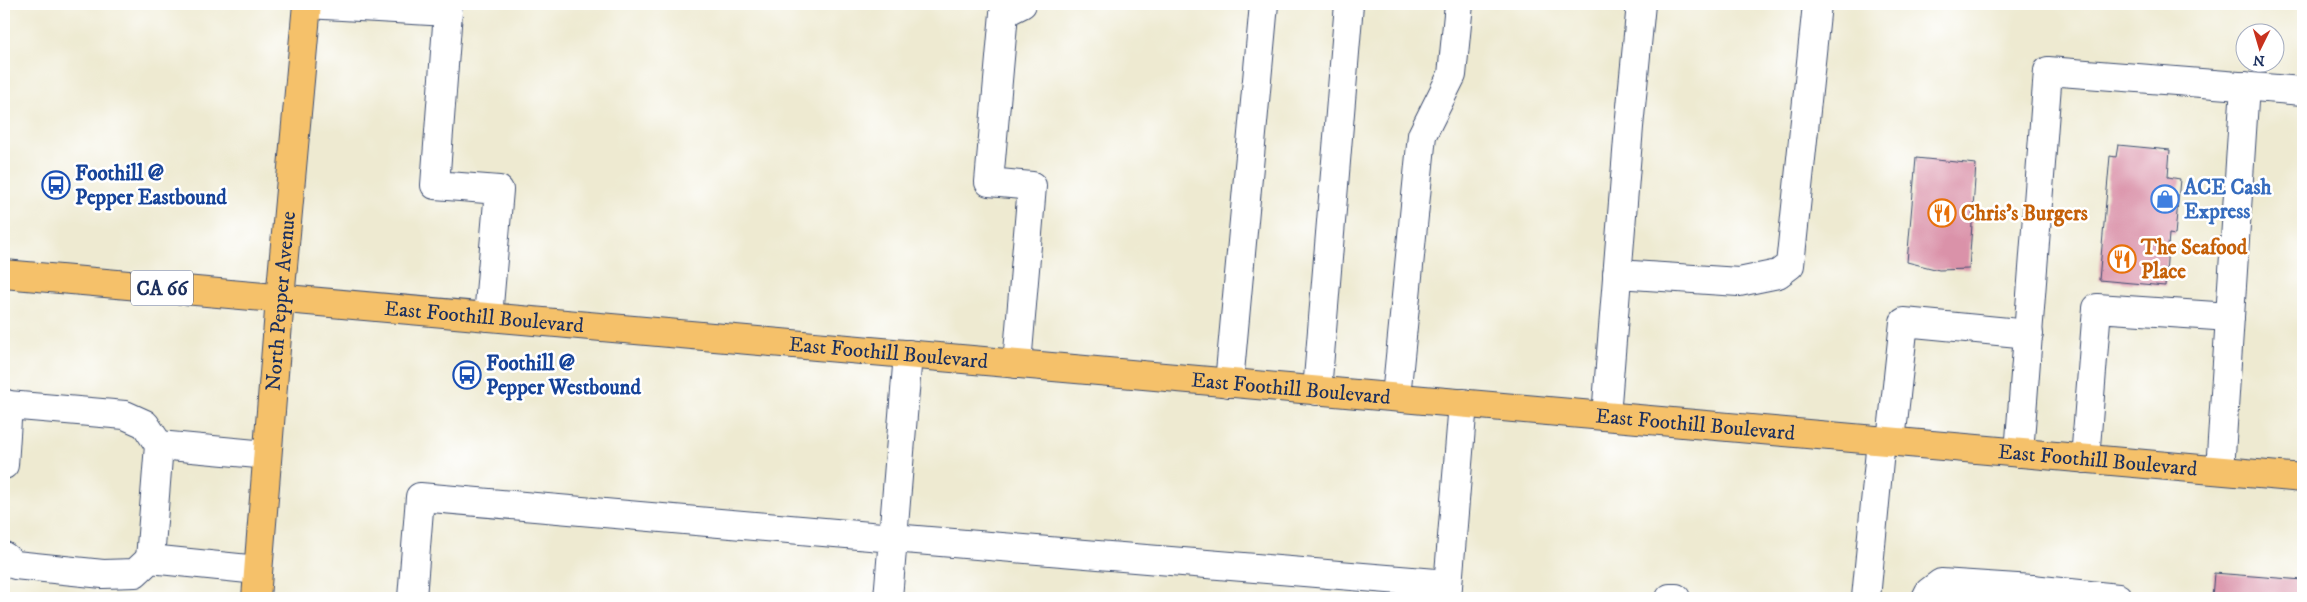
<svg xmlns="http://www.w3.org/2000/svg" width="2307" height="602" viewBox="0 0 2307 602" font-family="'IM FELL DW Pica',serif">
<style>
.building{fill:#da92a9}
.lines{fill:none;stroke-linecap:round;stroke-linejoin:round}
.minor-casing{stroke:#3b4b6f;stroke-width:30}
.major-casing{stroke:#3b4b6f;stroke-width:30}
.minor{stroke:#fff;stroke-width:28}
.major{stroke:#f5c16b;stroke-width:28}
.labels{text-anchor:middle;stroke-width:5;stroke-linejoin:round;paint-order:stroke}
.shield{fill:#fff;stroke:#5f6d8e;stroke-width:1}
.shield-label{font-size:20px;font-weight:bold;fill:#1b2f5e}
.transit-label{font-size:21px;font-weight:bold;fill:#164399;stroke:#fff;text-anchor:start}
.shop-label{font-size:21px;font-weight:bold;fill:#366cbe;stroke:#fff;text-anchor:start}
.food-label{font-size:21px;font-weight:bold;fill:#c56008;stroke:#fff;text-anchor:start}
.street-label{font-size:21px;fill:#1b2f5e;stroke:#fff}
</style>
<rect width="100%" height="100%" fill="#fff"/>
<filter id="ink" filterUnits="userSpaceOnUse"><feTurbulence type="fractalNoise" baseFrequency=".02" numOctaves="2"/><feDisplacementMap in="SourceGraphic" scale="10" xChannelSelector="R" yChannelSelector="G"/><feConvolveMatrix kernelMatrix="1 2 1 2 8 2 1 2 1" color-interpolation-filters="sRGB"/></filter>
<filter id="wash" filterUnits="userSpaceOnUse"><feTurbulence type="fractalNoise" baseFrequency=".0096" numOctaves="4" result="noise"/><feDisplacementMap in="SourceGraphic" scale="20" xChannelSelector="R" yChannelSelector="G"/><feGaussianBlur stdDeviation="1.12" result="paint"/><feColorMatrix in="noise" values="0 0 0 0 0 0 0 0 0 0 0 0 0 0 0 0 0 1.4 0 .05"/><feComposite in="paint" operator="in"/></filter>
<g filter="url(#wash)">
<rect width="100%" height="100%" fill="#eeead1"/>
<g id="blocks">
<g class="building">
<path d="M 2118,145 L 2170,150 L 2168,177 L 2180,179 L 2175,235 L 2169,234 L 2165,286 L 2099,280 L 2110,156 L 2116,157 Z"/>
<path d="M 1916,158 L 1976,164 L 1969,269 L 1939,270 L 1907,262 Z"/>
<path d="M 2214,573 L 2303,580 L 2303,598 L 2212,598 Z"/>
</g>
</g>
</g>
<g filter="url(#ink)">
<use href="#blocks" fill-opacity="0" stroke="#3b4b6f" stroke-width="1"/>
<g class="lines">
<g class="minor-casing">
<g id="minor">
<path d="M 307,4 L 448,12 L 435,185 L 499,190 L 488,317"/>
<path d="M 1617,274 L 1739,282 L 1778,274 L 1790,265 L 1817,4"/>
<path d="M 908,354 L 893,538 L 1448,584"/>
<path d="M 1017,364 L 1032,186 L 989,182 L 1004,13 L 1022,4"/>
<path d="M 1229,383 L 1264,4"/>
<path d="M 1317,391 L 1349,4"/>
<path d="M 1396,397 L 1422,135 L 1452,75 L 1459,4"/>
<path d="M 4,403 L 8,405 L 4,465"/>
<path d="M 8,405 L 125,415 L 145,424 L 159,445 L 150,559"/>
<path d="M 1606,416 L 1629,127 L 1641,4"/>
<path d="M 1891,441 L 1904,322 L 2029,334"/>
<path d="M 159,445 L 267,455"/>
<path d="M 2019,453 L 2048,71 L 2303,91"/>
<path d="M 2085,459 L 2097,308 L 2230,317"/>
<path d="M 2220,470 L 2245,86"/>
<path d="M 4,556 L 15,565 L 103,574 L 135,573 L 150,559 L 258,570"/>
<path d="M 412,598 L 420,497 L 893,538 L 888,598"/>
<path d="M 1447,598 L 1463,403"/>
<path d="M 1670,598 L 1676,598"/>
<path d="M 1866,598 L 1881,440"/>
<path d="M 1926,598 L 1929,592 L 1941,583 L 2032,589"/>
<path d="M 2031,598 L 2032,589 L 2118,598"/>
</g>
</g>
<g class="major-casing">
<g id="major">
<path id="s1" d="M 4,274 L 2303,478"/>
<path id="s2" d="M 256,598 L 280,299 L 307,4"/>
</g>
</g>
<use href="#minor" class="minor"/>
<use href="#major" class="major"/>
</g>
</g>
<defs>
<g id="bus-ring" transform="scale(1.4375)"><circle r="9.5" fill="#fff" stroke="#1a4fb4" stroke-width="1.5"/><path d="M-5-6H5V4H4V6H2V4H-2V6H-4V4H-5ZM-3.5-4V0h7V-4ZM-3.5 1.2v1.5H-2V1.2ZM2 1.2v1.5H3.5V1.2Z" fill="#1a4fb4"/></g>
<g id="shop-ring" transform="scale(1.4375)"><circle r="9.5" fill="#fff" stroke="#3f7fe0" stroke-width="1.5"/><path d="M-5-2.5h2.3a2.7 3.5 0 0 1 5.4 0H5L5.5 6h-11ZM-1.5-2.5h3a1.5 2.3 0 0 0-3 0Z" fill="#3f7fe0"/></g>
<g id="restaurant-ring" transform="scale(1.4375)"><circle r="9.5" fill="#fff" stroke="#e8710a" stroke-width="1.5"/><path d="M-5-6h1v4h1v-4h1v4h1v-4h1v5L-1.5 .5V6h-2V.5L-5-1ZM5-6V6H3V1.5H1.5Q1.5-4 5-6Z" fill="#e8710a"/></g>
</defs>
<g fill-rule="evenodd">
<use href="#bus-ring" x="56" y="185"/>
<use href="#shop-ring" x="2165" y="199"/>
<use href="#restaurant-ring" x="1942" y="213"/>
<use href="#restaurant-ring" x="2122" y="259"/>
<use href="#bus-ring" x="467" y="375"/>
</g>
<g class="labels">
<rect class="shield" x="131" y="270.5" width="62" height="35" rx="4"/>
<g class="shield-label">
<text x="162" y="295">CA 66</text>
</g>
<g class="transit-label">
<text x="75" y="180">Foothill @<tspan x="75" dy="24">Pepper Eastbound</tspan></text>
<text x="486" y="370">Foothill @<tspan x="486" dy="24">Pepper Westbound</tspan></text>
</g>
<g class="shop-label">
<text x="2184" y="194">ACE Cash<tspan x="2184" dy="24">Express</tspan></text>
</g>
<g class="food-label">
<text x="1961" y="220">Chris's Burgers</text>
<text x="2141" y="254">The Seafood<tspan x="2141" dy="24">Place</tspan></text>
</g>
<g class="street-label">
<text dy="7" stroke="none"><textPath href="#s2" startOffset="298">North Pepper Avenue</textPath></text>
<text dy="7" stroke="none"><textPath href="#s1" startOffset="482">East Foothill Boulevard</textPath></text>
<text dy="7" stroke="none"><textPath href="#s1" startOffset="888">East Foothill Boulevard</textPath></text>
<text dy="7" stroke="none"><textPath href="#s1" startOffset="1292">East Foothill Boulevard</textPath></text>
<text dy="7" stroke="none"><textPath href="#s1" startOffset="1698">East Foothill Boulevard</textPath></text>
<text dy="7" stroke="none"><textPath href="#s1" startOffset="2102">East Foothill Boulevard</textPath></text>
</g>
</g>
<rect width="2307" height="602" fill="none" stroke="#fff" stroke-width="20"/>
<g transform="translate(2260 48) rotate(185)"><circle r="24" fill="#ffffff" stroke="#a4acbf"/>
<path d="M0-4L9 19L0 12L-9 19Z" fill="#c8321e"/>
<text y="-8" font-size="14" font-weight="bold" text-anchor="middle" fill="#1b2f5e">N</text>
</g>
</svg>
